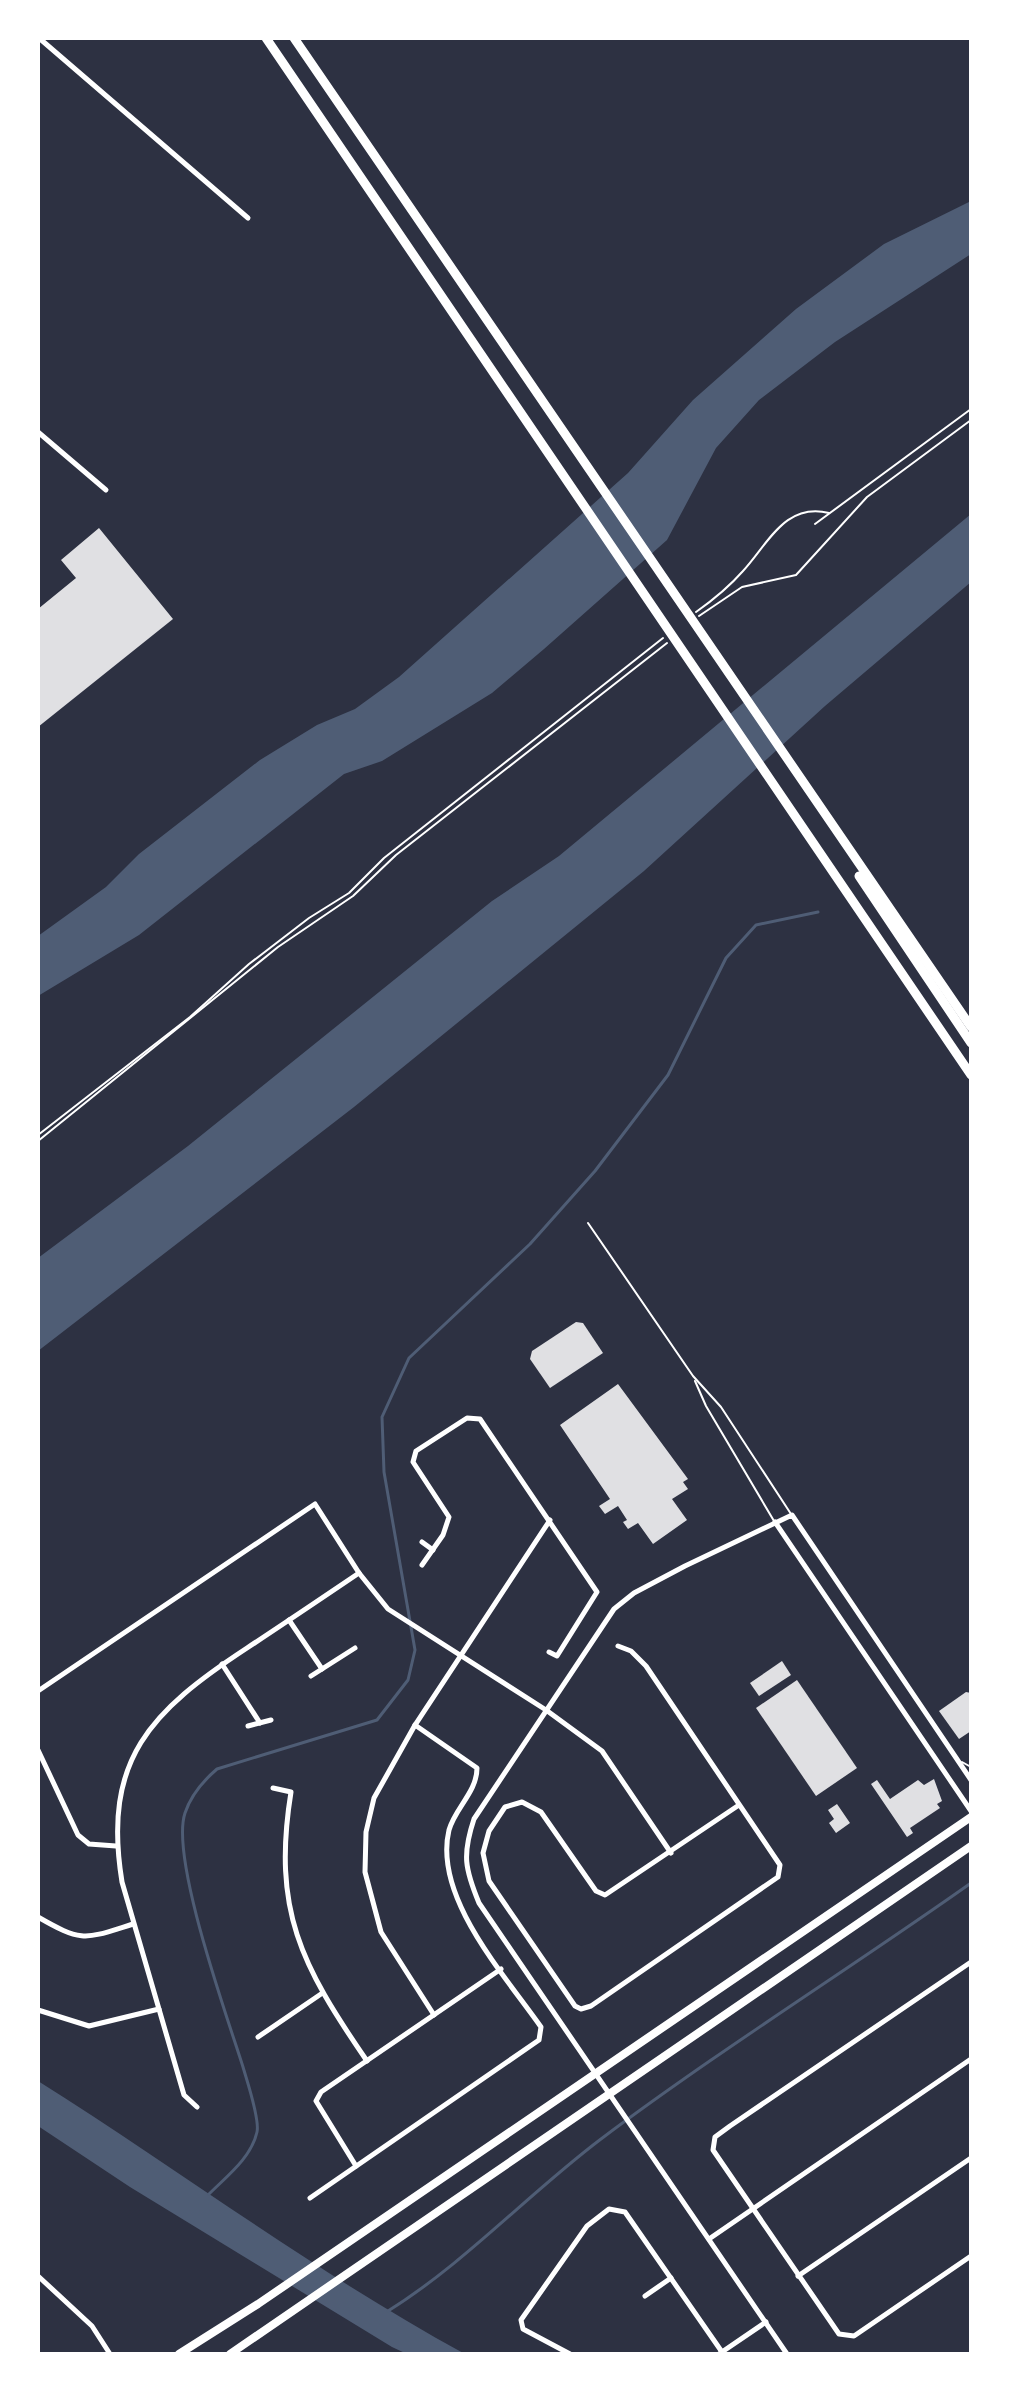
<svg xmlns="http://www.w3.org/2000/svg" width="1009" height="2392" viewBox="0 0 1009 2392" font-family="'DejaVu Sans',sans-serif">
<style>
.water{fill:#4f5d75}
.lines{fill:none;stroke-linecap:round;stroke-linejoin:round}
.stream{stroke:#4f5d75;stroke-width:3}
.building{fill:#e0e0e3}
.path{stroke:#fff;stroke-width:2}
.service{stroke:#fff;stroke-width:2}
.minor{stroke:#fff;stroke-width:5}
.primary{stroke:#fff;stroke-width:8}
.motorway{stroke:#fff;stroke-width:9}
</style>
<rect width="100%" height="100%" fill="#2d3142"/>
<g class="water">
<path d="M 971,201 L 971,254 L 835,342 L 759,400 L 716,448 L 667,540 L 544,649 L 492,693 L 382,761 L 344,774 L 139,935 L 38,996 L 38,936 L 106,887 L 139,854 L 260,760 L 317,725 L 355,709 L 399,677 L 628,473 L 693,400 L 796,309 L 884,244 Z"/>
<path d="M 971,514 L 971,582 L 825,706 L 644,871 L 354,1107 L 38,1351 L 38,1258 L 188,1146 L 492,901 L 559,856 Z"/>
<path d="M 38,2081 C 181,2171 316,2273 465,2354 L 407,2354 L 392,2347 L 130,2187 L 38,2126 Z"/>
</g>
<g class="lines">
<g class="stream">
<path d="M 209,2194 C 227,2176 251,2158 257,2132 C 260,2119 247,2081 243,2067 C 227,2016 170,1858 185,1813 C 191,1795 203,1781 217,1769 L 377,1720 L 408,1680 L 415,1650 L 384,1472 L 382,1417 L 409,1358 L 530,1244 L 595,1171 L 668,1075 L 726,958 L 756,925 L 818,912"/>
<path d="M 388,2311 C 465,2263 528,2194 601,2139 C 721,2049 848,1970 971,1883"/>
</g>
</g>
<g class="building">
<path d="M 99,528 L 173,619 L 38,727 L 38,609 L 76,578 L 61,560 Z"/>
<path d="M 576,1322 L 583,1323 L 603,1353 L 550,1388 L 530,1359 L 532,1351 Z"/>
<path d="M 618,1384 L 688,1479 L 683,1482 L 688,1489 L 672,1499 L 687,1520 L 653,1544 L 638,1523 L 628,1529 L 623,1522 L 627,1520 L 618,1506 L 605,1514 L 599,1506 L 610,1499 L 560,1425 Z"/>
<path d="M 782,1661 L 791,1675 L 759,1696 L 750,1683 Z"/>
<path d="M 797,1680 L 857,1768 L 816,1796 L 756,1708 Z"/>
<path d="M 966,1692 L 971,1693 L 971,1731 L 959,1739 L 939,1711 Z"/>
<path d="M 934,1779 L 942,1801 L 937,1804 L 940,1808 L 910,1828 L 913,1833 L 907,1837 L 871,1784 L 877,1780 L 890,1799 L 918,1780 L 924,1785 Z"/>
<path d="M 837,1804 L 850,1823 L 836,1833 L 829,1823 L 834,1819 L 828,1810 Z"/>
</g>
<g class="lines">
<g class="path">
<path d="M 815,524 L 971,409"/>
<path d="M 696,612 C 713,600 729,587 743,571 C 768,544 785,502 829,513"/>
<path d="M 699,616 L 742,587 L 796,575 L 867,497 L 971,420"/>
<path d="M 38,1135 L 190,1017 L 249,964 L 309,918 L 349,893 L 384,858 L 663,638"/>
<path d="M 38,1141 L 278,947 L 353,896 L 396,855 L 667,643"/>
</g>
<g class="service">
<path d="M 588,1223 L 693,1376 L 721,1407 L 791,1514"/>
<path d="M 695,1381 L 706,1406 L 774,1521"/>
<path d="M 962,1762 L 971,1767"/>
</g>
<g class="minor">
<path d="M 39,38 L 248,218"/>
<path d="M 38,432 L 106,490"/>
<path d="M 775,1522 L 971,1811"/>
<path d="M 422,1542 L 433,1550"/>
<path d="M 422,1565 L 443,1535 L 449,1517 L 413,1462 L 416,1451 L 467,1418 L 480,1419 L 597,1592 L 557,1656 L 549,1652"/>
<path d="M 289,1620 L 322,1669"/>
<path d="M 618,1646 L 631,1651 L 646,1666 L 780,1865 L 778,1877 L 591,2006 L 581,2009 L 575,2006 L 489,1881 L 483,1853 L 489,1831 L 505,1807 L 522,1802 L 541,1812 L 596,1891 L 605,1895 L 739,1805"/>
<path d="M 222,1664 L 260,1723"/>
<path d="M 311,1676 L 355,1648"/>
<path d="M 38,1691 L 315,1504 L 359,1573 L 388,1609 L 546,1710 L 602,1751 L 671,1853"/>
<path d="M 248,1726 L 271,1720"/>
<path d="M 38,1750 L 78,1835 L 89,1844 L 116,1846"/>
<path d="M 273,1788 L 291,1792 C 272,1910 301,1965 367,2061"/>
<path d="M 38,1917 C 83,1943 85,1939 133,1924"/>
<path d="M 971,1962 L 730,2126 L 715,2137 L 713,2150 L 839,2334 L 854,2336 L 971,2256"/>
<path d="M 38,2010 L 89,2026 L 159,2009"/>
<path d="M 434,2015 L 381,1932 L 365,1872 L 366,1832 L 374,1798 L 415,1725 L 550,1520"/>
<path d="M 258,2037 L 321,1994"/>
<path d="M 197,2107 L 184,2095 L 122,1882 C 102,1759 151,1711 247,1648 C 285,1623 322,1598 359,1573"/>
<path d="M 356,2166 L 316,2101 L 321,2092 L 501,1969"/>
<path d="M 310,2198 L 539,2040 L 541,2027 C 504,1974 433,1897 449,1830 C 455,1808 477,1792 477,1768 L 415,1725"/>
<path d="M 709,2239 L 971,2059"/>
<path d="M 38,2276 L 92,2326 L 110,2354"/>
<path d="M 798,2276 L 971,2158"/>
<path d="M 645,2296 L 671,2278"/>
<path d="M 570,2354 L 523,2329 L 521,2320 L 587,2226 L 609,2209 L 625,2212 L 722,2352"/>
<path d="M 719,2354 L 766,2322"/>
<path d="M 787,2354 L 479,1903 C 465,1869 462,1855 474,1819 L 614,1609 L 634,1593 L 685,1566 L 792,1515 L 971,1780"/>
</g>
<g class="primary">
<path d="M 179,2354 L 258,2304 L 971,1817"/>
<path d="M 230,2354 L 971,1846"/>
</g>
<g class="motorway">
<path d="M 266,38 L 971,1075"/>
<path d="M 294,38 L 971,1027"/>
<path d="M 859,876 L 971,1043"/>
</g>
</g>
<rect width="1009" height="2392" fill="none" stroke="#ffffff" stroke-width="80"/>
</svg>
